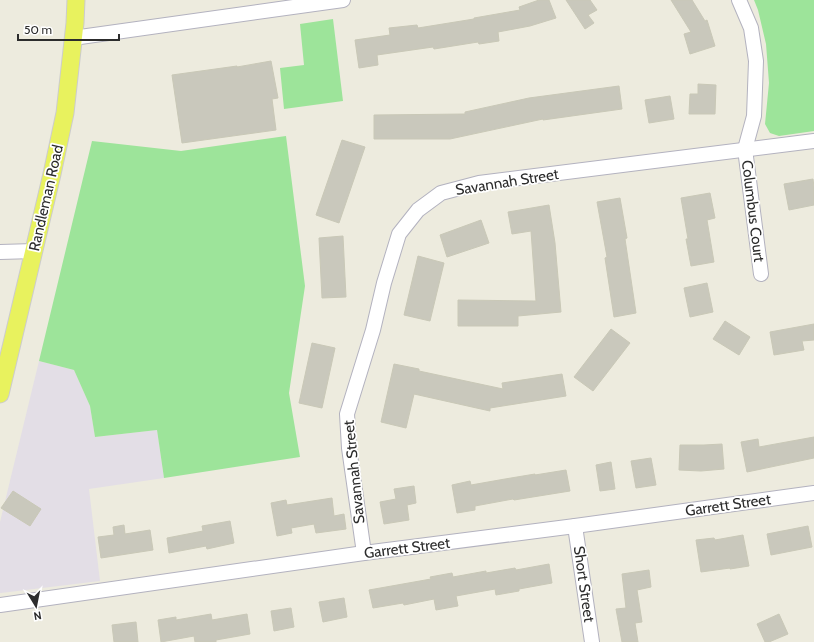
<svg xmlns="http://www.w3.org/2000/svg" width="814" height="642" viewBox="0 0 814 642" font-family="Cabin,sans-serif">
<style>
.industrial{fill:#e3dee6}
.green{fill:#9de49a}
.building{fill:#c9c8bc;stroke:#c9c8b7}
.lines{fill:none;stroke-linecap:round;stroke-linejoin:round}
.minor-casing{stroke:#b3b2bf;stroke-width:16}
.major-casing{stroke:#ccc;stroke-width:19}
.minor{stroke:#fff;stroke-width:14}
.major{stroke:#e8f25e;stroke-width:17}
.labels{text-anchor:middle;stroke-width:3.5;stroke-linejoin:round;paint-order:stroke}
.street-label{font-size:15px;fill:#2c2c2c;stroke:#fff}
</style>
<rect width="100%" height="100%" fill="#edebde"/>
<path class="industrial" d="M 39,361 L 74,370 L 90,406 L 95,437 L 157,430 L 164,478 L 89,489 L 100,581 L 1,593 L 0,593 L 0,522 Z"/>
<g class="green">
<path d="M 754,0 L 814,0 L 814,131 L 779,136 L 770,133 L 765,124 L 769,83 L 766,44 L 758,10 Z"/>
<path d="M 333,19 L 343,101 L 284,109 L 280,68 L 304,65 L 300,24 Z"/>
<path d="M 286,136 L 305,286 L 289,393 L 300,457 L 164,478 L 157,430 L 95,437 L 90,406 L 74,370 L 39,361 L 92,141 L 181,151 Z"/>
</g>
<g class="building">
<path d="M 539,0 L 549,0 L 556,18 L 530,26 L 498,32 L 499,41 L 479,44 L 478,42 L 434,49 L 433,47 L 377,55 L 378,65 L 359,68 L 355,40 L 390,35 L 389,28 L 417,25 L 418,28 L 474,19 L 474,18 L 520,10 L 519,7 Z"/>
<path d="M 566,0 L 590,0 L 597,10 L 588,15 L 594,23 L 585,29 Z"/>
<path d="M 671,0 L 692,0 L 705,21 L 707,20 L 715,46 L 690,54 L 684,34 L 691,32 Z"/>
<path d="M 271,61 L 278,98 L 272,99 L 276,130 L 182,143 L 172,75 L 237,66 L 237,67 Z"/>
<path d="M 698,84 L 716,85 L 715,114 L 689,114 L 690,94 L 698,94 Z"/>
<path d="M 619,86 L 622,109 L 543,120 L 543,119 L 450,139 L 374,139 L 374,115 L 465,114 L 465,112 L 529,98 Z"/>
<path d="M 670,96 L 674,119 L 649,123 L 645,100 Z"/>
<path d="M 342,140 L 365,147 L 339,223 L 316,215 Z"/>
<path d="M 813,179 L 814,187 L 814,205 L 789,210 L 784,184 Z"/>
<path d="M 710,193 L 715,218 L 707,220 L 714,262 L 691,266 L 686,239 L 688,239 L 681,198 Z"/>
<path d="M 620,198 L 627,238 L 625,239 L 636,313 L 614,317 L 605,258 L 607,257 L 597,202 Z"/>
<path d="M 549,205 L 555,243 L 561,312 L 518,316 L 518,326 L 458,326 L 458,300 L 536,301 L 531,231 L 512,234 L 508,212 Z"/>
<path d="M 481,220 L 489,243 L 447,257 L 440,235 Z"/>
<path d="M 343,236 L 346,297 L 322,298 L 319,238 Z"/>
<path d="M 418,256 L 444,263 L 430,321 L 404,315 Z"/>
<path d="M 707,283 L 713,312 L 690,317 L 684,288 Z"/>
<path d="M 725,321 L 750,337 L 739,355 L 713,339 Z"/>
<path d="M 814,324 L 814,340 L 802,341 L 804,350 L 774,355 L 770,332 Z"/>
<path d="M 611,329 L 630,343 L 593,391 L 574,377 Z"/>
<path d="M 312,343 L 335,348 L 322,408 L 299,403 Z"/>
<path d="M 394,364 L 419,369 L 419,371 L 503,389 L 502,383 L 562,374 L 566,396 L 490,408 L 490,411 L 414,394 L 406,428 L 381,422 Z"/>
<path d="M 814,437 L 814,458 L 747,472 L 741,442 L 758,439 L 759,447 Z"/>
<path d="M 722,444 L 724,469 L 701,471 L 679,470 L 680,445 L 704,445 Z"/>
<path d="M 651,458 L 656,485 L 636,488 L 631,461 Z"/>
<path d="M 611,462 L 615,489 L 600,491 L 596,465 Z"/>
<path d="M 566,470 L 570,491 L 514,500 L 513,499 L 475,506 L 475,510 L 457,513 L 452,485 L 470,481 L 471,485 L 505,479 L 535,474 L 535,475 Z"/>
<path d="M 414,486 L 416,503 L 407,505 L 409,520 L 384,524 L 380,502 L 396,499 L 394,489 Z"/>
<path d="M 13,491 L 41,509 L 30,526 L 1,508 Z"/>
<path d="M 332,498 L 334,516 L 344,514 L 346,529 L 316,533 L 314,524 L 291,528 L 292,533 L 277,536 L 271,503 L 286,500 L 287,505 Z"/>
<path d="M 230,521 L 234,543 L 207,549 L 206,546 L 169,553 L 167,538 L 203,531 L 202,526 Z"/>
<path d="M 124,525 L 125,534 L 150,530 L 153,550 L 101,558 L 98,537 L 114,535 L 113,527 Z"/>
<path d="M 808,526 L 812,547 L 771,555 L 767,534 Z"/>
<path d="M 743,535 L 749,566 L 730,569 L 730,568 L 701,572 L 696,540 L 714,538 L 715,540 Z"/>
<path d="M 549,564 L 552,583 L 519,589 L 519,591 L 496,595 L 495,589 L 456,596 L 458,606 L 436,610 L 434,599 L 404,605 L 403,603 L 373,608 L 369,590 L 431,579 L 430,577 L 452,573 L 453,577 L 486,571 L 486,573 L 515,568 L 516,570 Z"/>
<path d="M 649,570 L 651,587 L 637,590 L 642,622 L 635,623 L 638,642 L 622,642 L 616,609 L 626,608 L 622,574 Z"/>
<path d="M 344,598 L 347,617 L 323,622 L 319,602 Z"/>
<path d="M 291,608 L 294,627 L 274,631 L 271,611 Z"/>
<path d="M 211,614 L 212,620 L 247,614 L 250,634 L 216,640 L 216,642 L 195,642 L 194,636 L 161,642 L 158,620 L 176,617 L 176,620 Z"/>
<path d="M 779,614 L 788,634 L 769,642 L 765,642 L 757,624 Z"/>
<path d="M 136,622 L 138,642 L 114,642 L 112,625 Z"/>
</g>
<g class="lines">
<g class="minor-casing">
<g id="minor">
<path d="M 739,0 L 751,28 L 756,61 L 754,116 L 745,149 L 761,274"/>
<path d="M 73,38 L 343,0"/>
<path d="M 0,252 L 34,251"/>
<path d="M 575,526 L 592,642"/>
<path d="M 364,553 L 349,448 L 347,414 L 373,330 L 384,283 L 399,234 L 418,210 L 441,193 L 479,183 L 814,141"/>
<path d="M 0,605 L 364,553 L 575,526 L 814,493"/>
</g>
</g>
<g class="major-casing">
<path id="major" d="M 0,394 L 52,174 L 65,113 L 75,23 L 76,0"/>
</g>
<use href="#minor" class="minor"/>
<use href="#major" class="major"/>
</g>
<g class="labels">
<g class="street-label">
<text transform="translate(507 182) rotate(-9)" y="5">Savannah Street</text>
<text transform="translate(46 198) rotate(-77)" y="5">Randleman Road</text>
<text transform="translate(753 211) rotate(83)" y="5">Columbus Court</text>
<text transform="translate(354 472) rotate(-96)" y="5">Savannah Street</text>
<text transform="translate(728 505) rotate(-8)" y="5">Garrett Street</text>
<text transform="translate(407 548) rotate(-7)" y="5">Garrett Street</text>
<text transform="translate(584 584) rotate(82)" y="5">Short Street</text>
</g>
</g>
<g transform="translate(36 606) rotate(170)" stroke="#ffffff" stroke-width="3" paint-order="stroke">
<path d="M0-3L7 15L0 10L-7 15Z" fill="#2c2c2c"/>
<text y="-6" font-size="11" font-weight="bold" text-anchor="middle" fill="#2c2c2c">N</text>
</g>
<path d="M18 34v6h101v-6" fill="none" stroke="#2c2c2c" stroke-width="2"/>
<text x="24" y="34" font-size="12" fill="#2c2c2c" stroke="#ffffff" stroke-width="3" paint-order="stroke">50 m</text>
</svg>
